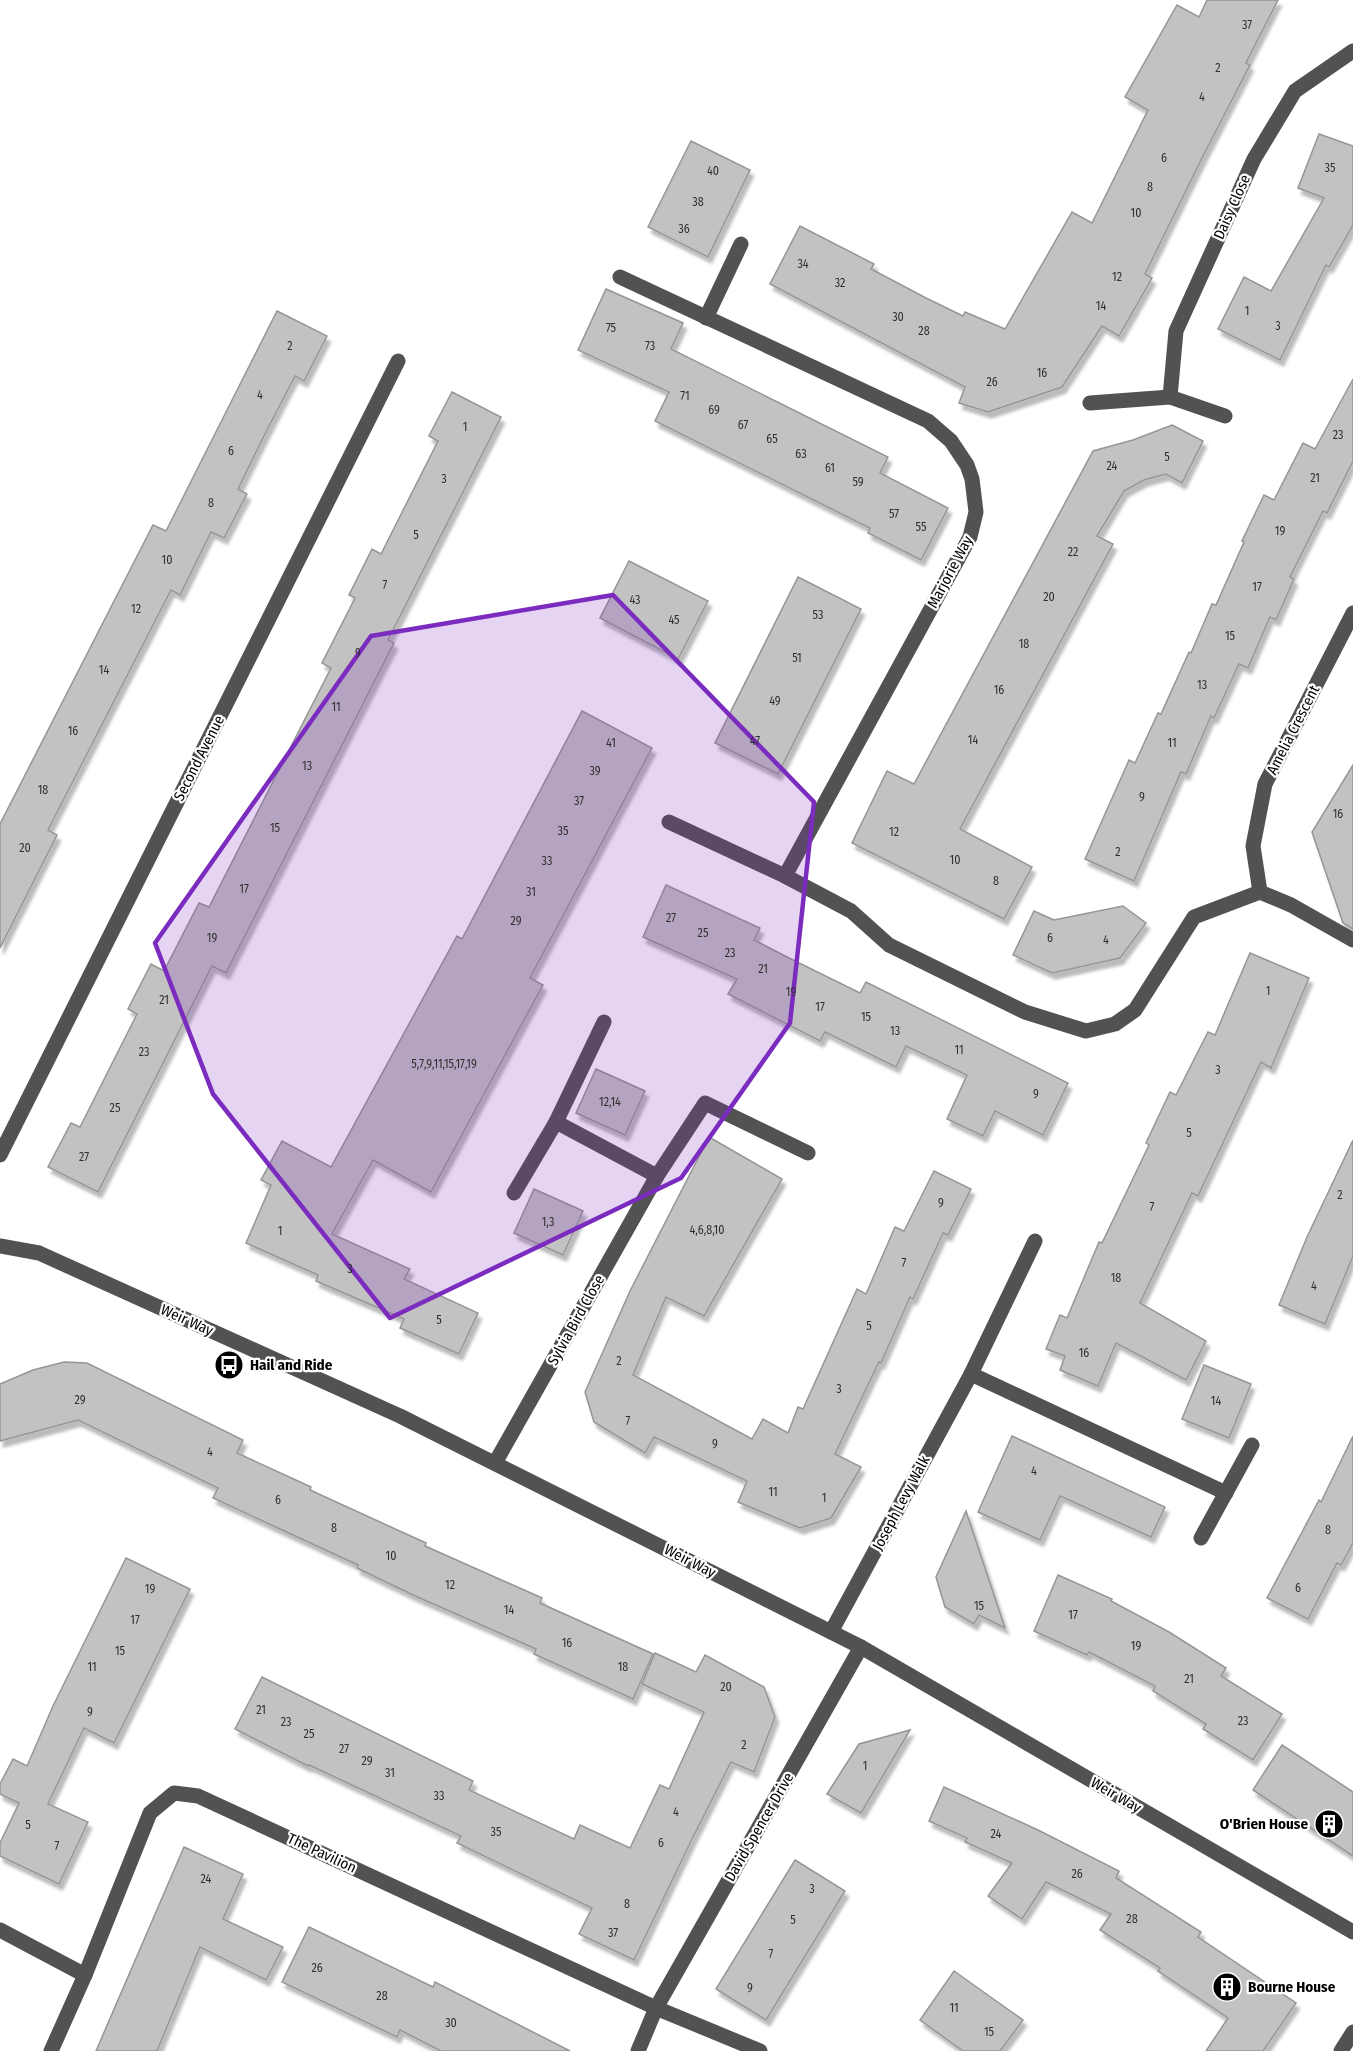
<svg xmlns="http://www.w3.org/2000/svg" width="1353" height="2051" viewBox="0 0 1353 2051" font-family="'Fira Sans Condensed',sans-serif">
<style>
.building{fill:#c2c2c2;stroke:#969696;stroke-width:1.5;filter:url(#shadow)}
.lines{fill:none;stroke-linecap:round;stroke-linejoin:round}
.minor{stroke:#525252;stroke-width:15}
.marked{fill:#7b2cbf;fill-opacity:0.2;stroke:#7b2cbf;stroke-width:4.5;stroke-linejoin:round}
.labels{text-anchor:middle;stroke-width:4.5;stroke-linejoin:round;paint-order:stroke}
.number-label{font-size:12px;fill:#303030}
.street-label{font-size:15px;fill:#000;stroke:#fff}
.poi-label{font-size:15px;font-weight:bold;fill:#000;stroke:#fff;text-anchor:start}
</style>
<defs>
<filter id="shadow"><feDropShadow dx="3.5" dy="6" stdDeviation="1.5" flood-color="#0004"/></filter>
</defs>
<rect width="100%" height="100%" fill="#fff"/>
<g class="building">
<path d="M 1207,0 L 1278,0 L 1246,63 L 1250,65 L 1202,158 L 1145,274 L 1152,278 L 1119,336 L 1102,326 L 1062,387 L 988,412 L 959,403 L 965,387 L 770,284 L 800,226 L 874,264 L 871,269 L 926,298 L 963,316 L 965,312 L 1005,329 L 1072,212 L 1092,223 L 1148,110 L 1125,97 L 1177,5 L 1199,17 Z"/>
<path d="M 1319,134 L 1353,146 L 1353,225 L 1329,267 L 1326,265 L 1280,360 L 1218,329 L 1244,277 L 1271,291 L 1324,198 L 1298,188 Z"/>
<path d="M 691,141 L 750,170 L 708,257 L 648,227 Z"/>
<path d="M 606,289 L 683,323 L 671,349 L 888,457 L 880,473 L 948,508 L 921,560 L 868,533 L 870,528 L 655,421 L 669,392 L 578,350 Z"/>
<path d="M 277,311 L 327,336 L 304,381 L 295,376 L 265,434 L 238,489 L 247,494 L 224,538 L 211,532 L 180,595 L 171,590 L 48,830 L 57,835 L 0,948 L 0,824 L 153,525 L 166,531 Z"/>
<path d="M 1353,379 L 1353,461 L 1327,513 L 1323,511 L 1290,577 L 1294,579 L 1276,620 L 1270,617 L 1248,668 L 1239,664 L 1214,718 L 1211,716 L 1186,774 L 1181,772 L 1134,881 L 1085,859 L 1129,760 L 1135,763 L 1158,713 L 1161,714 L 1189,652 L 1191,653 L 1212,604 L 1216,605 L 1244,542 L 1242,541 L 1264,495 L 1274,500 L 1303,443 L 1315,449 Z"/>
<path d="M 452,392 L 501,417 L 388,640 L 394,643 L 226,973 L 212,966 L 98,1192 L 48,1167 L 71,1123 L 80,1127 L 137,1014 L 128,1009 L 151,964 L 164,971 L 199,903 L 209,907 L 331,668 L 322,663 L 355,598 L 349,595 L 372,549 L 381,554 L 438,441 L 429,436 Z"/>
<path d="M 1172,425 L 1203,441 L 1182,483 L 1166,474 L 1144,480 L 1124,491 L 1097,536 L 1113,544 L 960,829 L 1032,867 L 1004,919 L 852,843 L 887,771 L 914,784 L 1093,451 L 1133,440 Z"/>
<path d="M 629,561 L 708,601 L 678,659 L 600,618 Z"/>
<path d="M 798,577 L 861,609 L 778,774 L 715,743 Z"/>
<path d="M 582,711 L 652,748 L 530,978 L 543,985 L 431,1192 L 373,1160 L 332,1234 L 410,1269 L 404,1279 L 478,1313 L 459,1354 L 400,1328 L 404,1319 L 316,1281 L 318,1275 L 246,1243 L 271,1185 L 261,1180 L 282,1141 L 331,1167 L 457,936 L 462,939 Z"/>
<path d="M 1353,765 L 1353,929 L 1343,923 L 1312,832 Z"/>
<path d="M 666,885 L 760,928 L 754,940 L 789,958 L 860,993 L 866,982 L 1068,1083 L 1043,1135 L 995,1111 L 983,1136 L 947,1119 L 967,1075 L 906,1046 L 896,1067 L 825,1032 L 820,1041 L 728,994 L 737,979 L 643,937 Z"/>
<path d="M 1123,906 L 1146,923 L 1120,958 L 1052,973 L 1013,955 L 1034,911 L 1054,920 Z"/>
<path d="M 1250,953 L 1309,978 L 1271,1068 L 1261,1062 L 1198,1196 L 1192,1193 L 1140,1303 L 1206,1341 L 1186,1380 L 1116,1343 L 1098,1386 L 1060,1370 L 1065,1356 L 1046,1349 L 1060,1315 L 1067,1318 L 1099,1242 L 1102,1243 L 1149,1145 L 1146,1143 L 1170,1092 L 1176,1095 L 1208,1032 L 1215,1035 Z"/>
<path d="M 596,1069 L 645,1091 L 625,1135 L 576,1113 Z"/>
<path d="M 709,1137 L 782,1179 L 704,1316 L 666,1297 L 633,1375 L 752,1439 L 763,1419 L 788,1433 L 798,1407 L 803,1409 L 857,1289 L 866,1294 L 895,1227 L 904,1231 L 934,1171 L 971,1189 L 948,1235 L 943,1233 L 913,1299 L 910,1297 L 881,1363 L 879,1362 L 835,1454 L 861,1467 L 831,1518 L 800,1528 L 738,1502 L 747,1481 L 654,1437 L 645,1453 L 594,1422 L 585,1392 L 630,1291 Z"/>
<path d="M 1353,1140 L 1353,1256 L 1325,1324 L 1279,1305 L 1307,1237 Z"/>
<path d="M 534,1189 L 583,1211 L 563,1255 L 514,1233 Z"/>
<path d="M 64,1362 L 87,1363 L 243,1440 L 237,1453 L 311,1487 L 310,1490 L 426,1543 L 425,1546 L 542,1598 L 540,1603 L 653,1654 L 633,1699 L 534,1654 L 536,1649 L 415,1596 L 357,1568 L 358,1565 L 213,1498 L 218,1488 L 78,1420 L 0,1441 L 0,1384 L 33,1370 Z"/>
<path d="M 1204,1365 L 1251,1384 L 1229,1438 L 1182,1419 Z"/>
<path d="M 1012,1436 L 1165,1507 L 1151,1537 L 1060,1496 L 1040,1540 L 978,1512 Z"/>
<path d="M 1353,1436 L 1353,1543 L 1341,1565 L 1337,1563 L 1308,1619 L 1267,1598 L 1319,1500 L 1321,1502 Z"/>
<path d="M 966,1511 L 1005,1628 L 979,1615 L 974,1624 L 945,1607 L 936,1577 Z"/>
<path d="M 126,1558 L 190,1589 L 114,1743 L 84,1728 L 48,1804 L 88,1822 L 59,1884 L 0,1856 L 0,1843 L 19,1803 L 0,1794 L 0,1784 L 13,1759 L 27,1766 L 53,1706 Z"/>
<path d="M 1058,1575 L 1112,1599 L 1111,1601 L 1169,1632 L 1226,1668 L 1221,1676 L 1282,1714 L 1253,1760 L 1203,1729 L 1206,1724 L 1153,1691 L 1155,1686 L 1089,1652 L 1087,1655 L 1034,1631 Z"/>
<path d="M 655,1653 L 696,1672 L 705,1655 L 764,1687 L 775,1717 L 754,1772 L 731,1762 L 692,1839 L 634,1960 L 579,1934 L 592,1908 L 457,1843 L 461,1836 L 309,1765 L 308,1766 L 235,1729 L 262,1677 L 473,1781 L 469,1790 L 574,1839 L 580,1825 L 630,1848 L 660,1785 L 669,1789 L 704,1712 L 642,1684 Z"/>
<path d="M 910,1730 L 861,1813 L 827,1794 L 859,1744 Z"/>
<path d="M 1282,1745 L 1353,1792 L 1353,1856 L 1253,1790 Z"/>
<path d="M 944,1787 L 1038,1830 L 1119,1871 L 1116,1878 L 1201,1932 L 1198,1937 L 1296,2003 L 1263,2051 L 1206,2051 L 1228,2018 L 1158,1971 L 1160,1968 L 1100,1930 L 1111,1914 L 1046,1882 L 1022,1919 L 988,1896 L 1012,1863 L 965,1842 L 967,1838 L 929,1821 Z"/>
<path d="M 184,1847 L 243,1874 L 223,1919 L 283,1947 L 266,1980 L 200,1947 L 157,2051 L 96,2051 Z"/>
<path d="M 795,1860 L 845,1891 L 766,2020 L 716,1989 Z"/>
<path d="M 309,1927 L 433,1987 L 435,1982 L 570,2051 L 441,2051 L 400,2030 L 397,2037 L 282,1982 Z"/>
<path d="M 954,1971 L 1023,2020 L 1000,2051 L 963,2051 L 920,2020 Z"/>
</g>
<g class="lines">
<g class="minor">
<path d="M 620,277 L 928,421 L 951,441 L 967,465 L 972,479 L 976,512 L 970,537 L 785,876 L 851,911 L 889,945 L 1025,1012 L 1086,1031 L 1115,1024 L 1135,1010 L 1194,917 L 1260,892"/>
<path d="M 706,318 L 741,244"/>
<path d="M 1090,403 L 1170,397"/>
<path d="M 1225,416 L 1170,397 L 1176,331 L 1254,159 L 1295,91 L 1353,51"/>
<path d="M 1353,613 L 1265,784 L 1253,846 L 1260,892 L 1291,905 L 1353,940"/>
<path d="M 669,822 L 785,876"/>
<path d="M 604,1022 L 556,1122 L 657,1176 L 705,1103 L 808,1153"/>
<path d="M 0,1155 L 398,361"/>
<path d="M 514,1193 L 556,1122"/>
<path d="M 0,1246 L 39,1253 L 400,1416 L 861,1647 L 1353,1932"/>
<path d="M 971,1374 L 1226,1493"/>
<path d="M 495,1463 L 657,1176"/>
<path d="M 1201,1538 L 1252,1445"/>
<path d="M 831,1632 L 971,1374 L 1035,1241"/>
<path d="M 0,1930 L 85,1975 L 150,1813 L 174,1793 L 198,1796 L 656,2008 L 760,2051"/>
<path d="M 51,2051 L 85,1975"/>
<path d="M 638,2051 L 656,2008 L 861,1647"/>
<path d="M 1341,2051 L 1353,2032"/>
</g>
</g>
<path class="marked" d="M 613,595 L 814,802 L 790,1023 L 681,1178 L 390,1318 L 213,1094 L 155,943 L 371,636 Z"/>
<defs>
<g id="bus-disc" transform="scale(1.5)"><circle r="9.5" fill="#000" stroke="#fff"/><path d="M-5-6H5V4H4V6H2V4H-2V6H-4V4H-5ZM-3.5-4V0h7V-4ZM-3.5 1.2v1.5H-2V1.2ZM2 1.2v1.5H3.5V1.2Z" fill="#fff"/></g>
<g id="building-disc" transform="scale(1.5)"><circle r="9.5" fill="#000" stroke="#fff"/><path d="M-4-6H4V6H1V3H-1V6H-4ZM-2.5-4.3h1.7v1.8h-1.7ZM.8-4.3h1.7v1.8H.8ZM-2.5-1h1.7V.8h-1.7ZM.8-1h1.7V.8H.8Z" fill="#fff"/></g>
</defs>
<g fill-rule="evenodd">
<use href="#bus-disc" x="229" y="1365"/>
<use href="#building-disc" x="1329" y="1824"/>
<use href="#building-disc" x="1227" y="1987"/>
</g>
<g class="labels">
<g class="number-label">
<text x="1247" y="29">37</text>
<text x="1218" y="72">2</text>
<text x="1202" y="101">4</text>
<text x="1164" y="162">6</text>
<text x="1330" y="172">35</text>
<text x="713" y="175">40</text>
<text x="1150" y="191">8</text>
<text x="698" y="206">38</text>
<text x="1136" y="217">10</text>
<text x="684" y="233">36</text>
<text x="803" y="268">34</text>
<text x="1117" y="281">12</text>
<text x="840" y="287">32</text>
<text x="1101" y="310">14</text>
<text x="1247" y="315">1</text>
<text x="898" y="321">30</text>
<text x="1278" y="330">3</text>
<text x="611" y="332">75</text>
<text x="924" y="335">28</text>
<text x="290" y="350">2</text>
<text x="650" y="350">73</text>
<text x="1042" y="377">16</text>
<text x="992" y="386">26</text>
<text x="260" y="399">4</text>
<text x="685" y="400">71</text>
<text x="714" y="414">69</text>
<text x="743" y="429">67</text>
<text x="465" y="431">1</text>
<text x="1338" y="439">23</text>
<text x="772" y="443">65</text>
<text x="231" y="455">6</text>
<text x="801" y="458">63</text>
<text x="1167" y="461">5</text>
<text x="1112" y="470">24</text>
<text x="830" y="472">61</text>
<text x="1315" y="482">21</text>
<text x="444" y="483">3</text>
<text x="858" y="486">59</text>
<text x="211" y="507">8</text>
<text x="894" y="518">57</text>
<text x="921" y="531">55</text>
<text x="1280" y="535">19</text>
<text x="416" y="539">5</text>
<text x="1073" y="556">22</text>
<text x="167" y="564">10</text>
<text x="385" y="589">7</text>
<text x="1257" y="591">17</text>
<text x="1049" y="601">20</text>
<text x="635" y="604">43</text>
<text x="136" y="613">12</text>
<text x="818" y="619">53</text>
<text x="674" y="624">45</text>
<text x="1230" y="640">15</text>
<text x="1024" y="648">18</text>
<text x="358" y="657">9</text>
<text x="797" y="662">51</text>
<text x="104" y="674">14</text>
<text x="1202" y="689">13</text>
<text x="999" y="694">16</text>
<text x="775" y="705">49</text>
<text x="336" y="711">11</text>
<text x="73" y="735">16</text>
<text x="973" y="744">14</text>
<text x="755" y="745">47</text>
<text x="611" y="747">41</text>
<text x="1172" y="747">11</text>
<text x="307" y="770">13</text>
<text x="595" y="775">39</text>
<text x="43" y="794">18</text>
<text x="1142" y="801">9</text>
<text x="579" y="805">37</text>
<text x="1338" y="818">16</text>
<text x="275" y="832">15</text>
<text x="563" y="835">35</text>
<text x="894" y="836">12</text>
<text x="25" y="852">20</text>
<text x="1118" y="856">2</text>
<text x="955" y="864">10</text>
<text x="547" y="865">33</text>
<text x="996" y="885">8</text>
<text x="244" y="893">17</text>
<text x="531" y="896">31</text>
<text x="671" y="922">27</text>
<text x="516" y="925">29</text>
<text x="703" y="937">25</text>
<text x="212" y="942">19</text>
<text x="1050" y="942">6</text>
<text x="1106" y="944">4</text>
<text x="730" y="957">23</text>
<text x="763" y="973">21</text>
<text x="1268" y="995">1</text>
<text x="791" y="996">19</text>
<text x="164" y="1004">21</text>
<text x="820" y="1011">17</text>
<text x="866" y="1021">15</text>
<text x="895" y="1035">13</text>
<text x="959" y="1054">11</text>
<text x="144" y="1056">23</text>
<text x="444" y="1068">5,7,9,11,15,17,19</text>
<text x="1218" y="1074">3</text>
<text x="1036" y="1098">9</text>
<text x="610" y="1106">12,14</text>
<text x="115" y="1112">25</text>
<text x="1189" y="1137">5</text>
<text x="84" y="1161">27</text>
<text x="1340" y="1199">2</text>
<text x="941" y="1207">9</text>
<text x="1152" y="1211">7</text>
<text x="548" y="1226">1,3</text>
<text x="707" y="1234">4,6,8,10</text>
<text x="280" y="1235">1</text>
<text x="904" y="1267">7</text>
<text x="350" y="1273">3</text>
<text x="1116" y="1282">18</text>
<text x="1314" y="1290">4</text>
<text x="439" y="1324">5</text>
<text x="869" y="1330">5</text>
<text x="1084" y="1357">16</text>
<text x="619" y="1365">2</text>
<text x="839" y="1393">3</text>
<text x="80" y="1404">29</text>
<text x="1216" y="1405">14</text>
<text x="628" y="1425">7</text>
<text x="715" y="1448">9</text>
<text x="210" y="1456">4</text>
<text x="1034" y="1475">4</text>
<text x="773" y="1496">11</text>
<text x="824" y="1502">1</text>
<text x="278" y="1504">6</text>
<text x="334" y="1532">8</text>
<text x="1328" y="1534">8</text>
<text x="391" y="1560">10</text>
<text x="450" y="1589">12</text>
<text x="1298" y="1592">6</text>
<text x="150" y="1593">19</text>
<text x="979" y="1610">15</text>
<text x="509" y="1614">14</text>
<text x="1073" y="1619">17</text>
<text x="135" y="1624">17</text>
<text x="567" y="1647">16</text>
<text x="1136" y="1650">19</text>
<text x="120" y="1655">15</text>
<text x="92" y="1671">11</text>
<text x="623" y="1671">18</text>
<text x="1189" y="1683">21</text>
<text x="726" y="1691">20</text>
<text x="261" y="1714">21</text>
<text x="90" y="1716">9</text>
<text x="1243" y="1725">23</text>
<text x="286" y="1726">23</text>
<text x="309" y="1738">25</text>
<text x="744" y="1749">2</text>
<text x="344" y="1753">27</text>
<text x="367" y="1765">29</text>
<text x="865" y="1770">1</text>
<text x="390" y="1777">31</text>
<text x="439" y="1800">33</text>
<text x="676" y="1816">4</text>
<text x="28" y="1829">5</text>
<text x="496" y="1836">35</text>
<text x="996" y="1838">24</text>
<text x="661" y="1847">6</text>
<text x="57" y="1850">7</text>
<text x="1077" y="1878">26</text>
<text x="206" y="1883">24</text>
<text x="812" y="1893">3</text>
<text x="627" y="1908">8</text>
<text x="1132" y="1923">28</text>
<text x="793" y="1924">5</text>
<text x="613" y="1937">37</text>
<text x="771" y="1958">7</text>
<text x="317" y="1972">26</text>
<text x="750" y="1992">9</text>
<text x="382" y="2000">28</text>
<text x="954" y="2012">11</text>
<text x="451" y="2027">30</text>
<text x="989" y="2036">15</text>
</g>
<g class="street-label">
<text transform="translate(1232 207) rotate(-66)" y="5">Daisy Close</text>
<text transform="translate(950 572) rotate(-62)" y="5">Marjorie Way</text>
<text transform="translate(1293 730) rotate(-63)" y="5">Amelia Crescent</text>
<text transform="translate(199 758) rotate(-63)" y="5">Second Avenue</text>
<text transform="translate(187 1320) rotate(24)" y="5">Weir Way</text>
<text transform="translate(576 1320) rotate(-61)" y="5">Sylvia Bird Close</text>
<text transform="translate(901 1503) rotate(-62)" y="5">Joseph Levy Walk</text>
<text transform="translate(690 1561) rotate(27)" y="5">Weir Way</text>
<text transform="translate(1116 1795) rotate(30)" y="5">Weir Way</text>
<text transform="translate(759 1827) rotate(-60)" y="5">David Spencer Drive</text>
<text transform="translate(322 1853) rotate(25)" y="5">The Pavilion</text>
</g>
<g class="poi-label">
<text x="250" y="1370">Hail and Ride</text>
<text x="1308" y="1829" text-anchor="end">O'Brien House</text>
<text x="1248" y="1992">Bourne House</text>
</g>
</g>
</svg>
